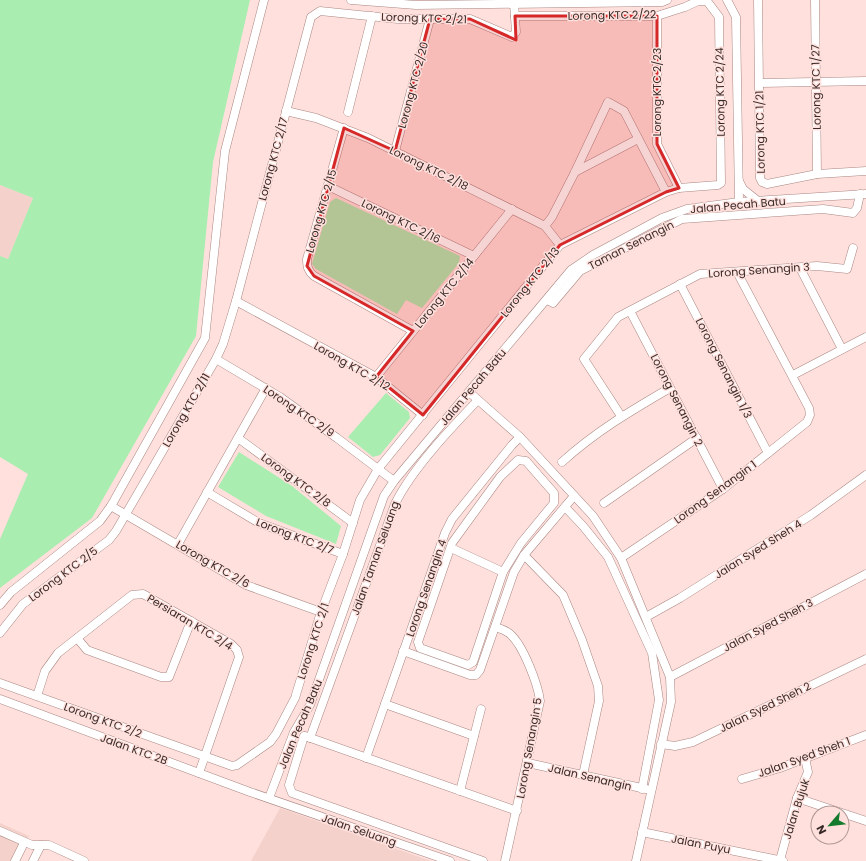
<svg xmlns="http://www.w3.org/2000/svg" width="866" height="861" viewBox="0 0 866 861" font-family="Poppins,sans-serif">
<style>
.built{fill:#f5d1cc}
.green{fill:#aaedb0}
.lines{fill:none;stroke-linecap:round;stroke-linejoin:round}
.minor-casing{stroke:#aa8783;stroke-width:9}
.minor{stroke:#fff;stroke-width:8}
.marked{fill:#d62828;fill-opacity:0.2;stroke:#d62828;stroke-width:3;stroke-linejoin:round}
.labels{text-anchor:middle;stroke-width:3;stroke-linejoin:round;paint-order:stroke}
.street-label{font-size:11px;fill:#382a28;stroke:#ffe0dc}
</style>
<rect width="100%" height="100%" fill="#ffe0dc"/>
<g class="built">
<path d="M 0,185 L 33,198 L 8,259 L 0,256 Z"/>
<path d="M 280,808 L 431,861 L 251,861 Z"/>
<path d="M 0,823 L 29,836 L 17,861 L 0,861 Z"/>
</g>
<g class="green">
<path d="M 0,0 L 250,0 L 213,162 L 196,336 L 92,518 L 0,588 L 0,539 L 28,474 L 0,457 L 0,256 L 8,259 L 33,198 L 0,185 Z"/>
<path d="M 336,198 L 460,256 L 459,263 L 422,308 L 406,300 L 397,314 L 316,269 L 312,264 L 330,202 Z"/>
<path d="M 386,393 L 409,412 L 410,418 L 380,455 L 373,457 L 348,437 Z"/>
<path d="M 239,452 L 292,486 L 341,526 L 336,544 L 266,516 L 218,487 Z"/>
</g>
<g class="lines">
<g class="minor-casing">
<g id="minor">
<path d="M 351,0 L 416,5 L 662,2 L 667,0"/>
<path d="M 727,0 L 736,17 L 739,202"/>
<path d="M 758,0 L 760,178 L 762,182 L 767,184 L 817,174 L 866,171"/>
<path d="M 815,0 L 817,174"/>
<path d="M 657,16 L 657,144 L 679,188"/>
<path d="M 760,83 L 866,81"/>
<path d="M 286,111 L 316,118 L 368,138 L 545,226 L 560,245"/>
<path d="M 348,112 L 372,16"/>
<path d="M 344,128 L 307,259 C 307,267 308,271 314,276 L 413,331"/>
<path d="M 395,151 L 430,19"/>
<path d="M 575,172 L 638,139"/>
<path d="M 739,181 L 743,189 L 758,201"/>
<path d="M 328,186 L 474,256"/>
<path d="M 545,226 L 552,217 L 575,172 L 608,102 L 624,111 L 666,192"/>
<path d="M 800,268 L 842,349"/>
<path d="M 680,284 L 768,453"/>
<path d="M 547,300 L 553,303 L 580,271 L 682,219 L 823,209 L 853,213 L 857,208 L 860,194"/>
<path d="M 236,301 L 376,377 L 423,415"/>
<path d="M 630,311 L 723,489"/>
<path d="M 216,359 L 280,397 L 337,438 L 394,481"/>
<path d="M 793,375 L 866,337"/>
<path d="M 376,377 L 512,209"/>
<path d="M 469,392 L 520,437 L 593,516 L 621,558 L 670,677 L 671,702 L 636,861"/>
<path d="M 621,416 L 584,359 L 618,317 L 700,274 L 817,266 L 847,269 L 853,248"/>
<path d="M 238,438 L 353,523"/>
<path d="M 518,460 L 526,461 L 554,493 L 554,503 L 521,543 L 503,572 L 473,662 L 468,665 L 420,648 L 418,642 L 452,543 L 500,477 Z"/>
<path d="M 562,462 C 595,432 632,410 670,388"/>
<path d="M 207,492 L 259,523 L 343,554"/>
<path d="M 604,503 L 697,438"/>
<path d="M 111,506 L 246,585 L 321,612"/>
<path d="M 565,507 L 583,526 L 608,557 L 652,653 L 659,700 L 642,789"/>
<path d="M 178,544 L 266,388"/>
<path d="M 451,548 L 503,572"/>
<path d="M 524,555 L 563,595 L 582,640 L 598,686 L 599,701 L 583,775"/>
<path d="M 621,558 L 723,489 L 807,422 L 810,415 L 809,408 L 737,272"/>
<path d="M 0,605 L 11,592 L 100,521 L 111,506 L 205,338 L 225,151 L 264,0"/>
<path d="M 646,617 L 680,598 L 811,515 L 866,475"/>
<path d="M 496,627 C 500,629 506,630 510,634 C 523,645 538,684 540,701 L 505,861"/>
<path d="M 0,633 L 23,604 L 109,540 L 116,531 L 216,359 L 223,344 L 236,301 L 311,17 L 320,11 L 398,19 L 470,19 L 512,37 L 516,32 L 514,3"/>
<path d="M 77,638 L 87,650 L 161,677 L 169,677 L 191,621"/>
<path d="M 403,651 L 470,675 L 476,675 L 480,670 L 514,572 L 524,555 L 574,496"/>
<path d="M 670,677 L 866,574"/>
<path d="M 0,683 L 232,766 L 237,765 L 270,742 L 276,734 L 295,698 L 321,612 L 343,554 L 360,500 L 378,469 L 560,245 L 666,192 L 679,188 L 718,185 L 721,183 L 719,17 L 707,1 L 698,1 L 685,7 L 657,16 L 515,16"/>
<path d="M 37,696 L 45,671 L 58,653 L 132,595 L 143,594 L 231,644 L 237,650 L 239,657 L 199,773"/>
<path d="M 0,699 L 250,792 L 450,861"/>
<path d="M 385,704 L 474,736"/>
<path d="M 304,736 L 289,785 L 292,793 L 483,861"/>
<path d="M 305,736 L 517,811"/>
<path d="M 310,738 L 395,504 C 412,469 451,428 478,400"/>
<path d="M 661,744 L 675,746 L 693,742 L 866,659"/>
<path d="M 366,758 L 445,533 L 452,519 L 512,445 L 520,437"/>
<path d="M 528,763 L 646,789"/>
<path d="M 742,779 L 780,768 L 866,735"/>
<path d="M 460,791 L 481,709"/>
<path d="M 269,798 L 294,732 L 310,705 L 384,496 L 394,481 L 571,270 L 593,255 L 662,218 L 687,209 L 739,202 L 866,194"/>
<path d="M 797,798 L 866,821"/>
<path d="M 0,831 L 32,845 L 49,845 L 84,861"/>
<path d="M 642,832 L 783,861"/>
<path d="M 780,860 L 797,798 L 808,772 L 805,758"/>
<path d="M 15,861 L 24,843"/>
<path d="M 33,861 L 41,845"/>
</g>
</g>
<use href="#minor" class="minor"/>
</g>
<path class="marked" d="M 515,16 L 657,16 L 657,144 L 679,188 L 666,192 L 560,245 L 423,415 L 376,377 L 413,331 L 314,276 L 307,266 L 344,128 L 395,151 L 430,19 L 470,19 L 516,40 Z"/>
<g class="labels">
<g class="street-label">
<text transform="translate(612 15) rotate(-1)" y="4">Lorong KTC 2/22</text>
<text transform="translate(424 18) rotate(2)" y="4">Lorong KTC 2/21</text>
<text transform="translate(413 85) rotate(-75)" y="4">Lorong KTC 2/20</text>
<text transform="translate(816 87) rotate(-91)" y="4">Lorong KTC 1/27</text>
<text transform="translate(657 92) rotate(-90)" y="4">Lorong KTC 2/23</text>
<text transform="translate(720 92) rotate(-91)" y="4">Lorong KTC 2/24</text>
<text transform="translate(760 132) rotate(-91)" y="4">Lorong KTC 1/21</text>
<text transform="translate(273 159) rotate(-75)" y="4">Lorong KTC 2/17</text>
<text transform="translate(429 168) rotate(26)" y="4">Lorong KTC 2/18</text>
<text transform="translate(738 205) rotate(-5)" y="4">Jalan Pecah Batu</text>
<text transform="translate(321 211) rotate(-74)" y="4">Lorong KTC 2/15</text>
<text transform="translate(401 221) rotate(26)" y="4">Lorong KTC 2/16</text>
<text transform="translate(631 245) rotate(-27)" y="4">Taman Senangin</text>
<text transform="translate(759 270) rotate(-4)" y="4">Lorong Senangin 3</text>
<text transform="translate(530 282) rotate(-51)" y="4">Lorong KTC 2/13</text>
<text transform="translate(444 293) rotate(-51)" y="4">Lorong KTC 2/14</text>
<text transform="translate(352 366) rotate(30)" y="4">Lorong KTC 2/12</text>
<text transform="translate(724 368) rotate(63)" y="4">Lorong Senangin 1/3</text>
<text transform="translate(473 387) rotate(-50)" y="4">Jalan Pecah Batu</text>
<text transform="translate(677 400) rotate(63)" y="4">Lorong Senangin 2</text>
<text transform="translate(186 410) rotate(-60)" y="4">Lorong KTC 2/11</text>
<text transform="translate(299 411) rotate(34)" y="4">Lorong KTC 2/9</text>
<text transform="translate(296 480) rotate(36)" y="4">Lorong KTC 2/8</text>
<text transform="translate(715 492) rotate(-36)" y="4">Lorong Senangin 1</text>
<text transform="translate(295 536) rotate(21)" y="4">Lorong KTC 2/7</text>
<text transform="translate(758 549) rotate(-32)" y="4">Jalan Syed Sheh 4</text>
<text transform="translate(375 558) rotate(-70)" y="4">Jalan Taman Seluang</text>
<text transform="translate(213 564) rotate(30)" y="4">Lorong KTC 2/6</text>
<text transform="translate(63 574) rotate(-37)" y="4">Lorong KTC 2/5</text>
<text transform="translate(426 588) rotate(-71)" y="4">Lorong Senangin 4</text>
<text transform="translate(190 622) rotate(31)" y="4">Persiaran KTC 2/4</text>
<text transform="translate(768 625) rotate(-28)" y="4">Jalan Syed Sheh 3</text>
<text transform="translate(313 641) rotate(-72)" y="4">Lorong KTC 2/1</text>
<text transform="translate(765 707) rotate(-26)" y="4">Jalan Syed Sheh 2</text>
<text transform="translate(103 720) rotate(20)" y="4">Lorong KTC 2/2</text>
<text transform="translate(300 724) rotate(-67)" y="4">Jalan Pecah Batu</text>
<text transform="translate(529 748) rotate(-80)" y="4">Lorong Senangin 5</text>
<text transform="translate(134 749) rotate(20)" y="4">Jalan KTC 2B</text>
<text transform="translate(804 757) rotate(-20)" y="4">Jalan Syed Sheh 1</text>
<text transform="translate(590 777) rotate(13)" y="4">Jalan Senangin</text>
<text transform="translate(796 809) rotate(-72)" y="4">Jalan Bujuk</text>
<text transform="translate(359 830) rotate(19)" y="4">Jalan Seluang</text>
<text transform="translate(701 844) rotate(11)" y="4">Jalan Puyu</text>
</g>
</g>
<g transform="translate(830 825) rotate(242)"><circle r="19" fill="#ffe0dc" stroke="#af9794"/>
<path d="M0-3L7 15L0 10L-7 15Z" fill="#147b2e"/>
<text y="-6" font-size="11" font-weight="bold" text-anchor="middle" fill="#382a28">N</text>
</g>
</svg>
